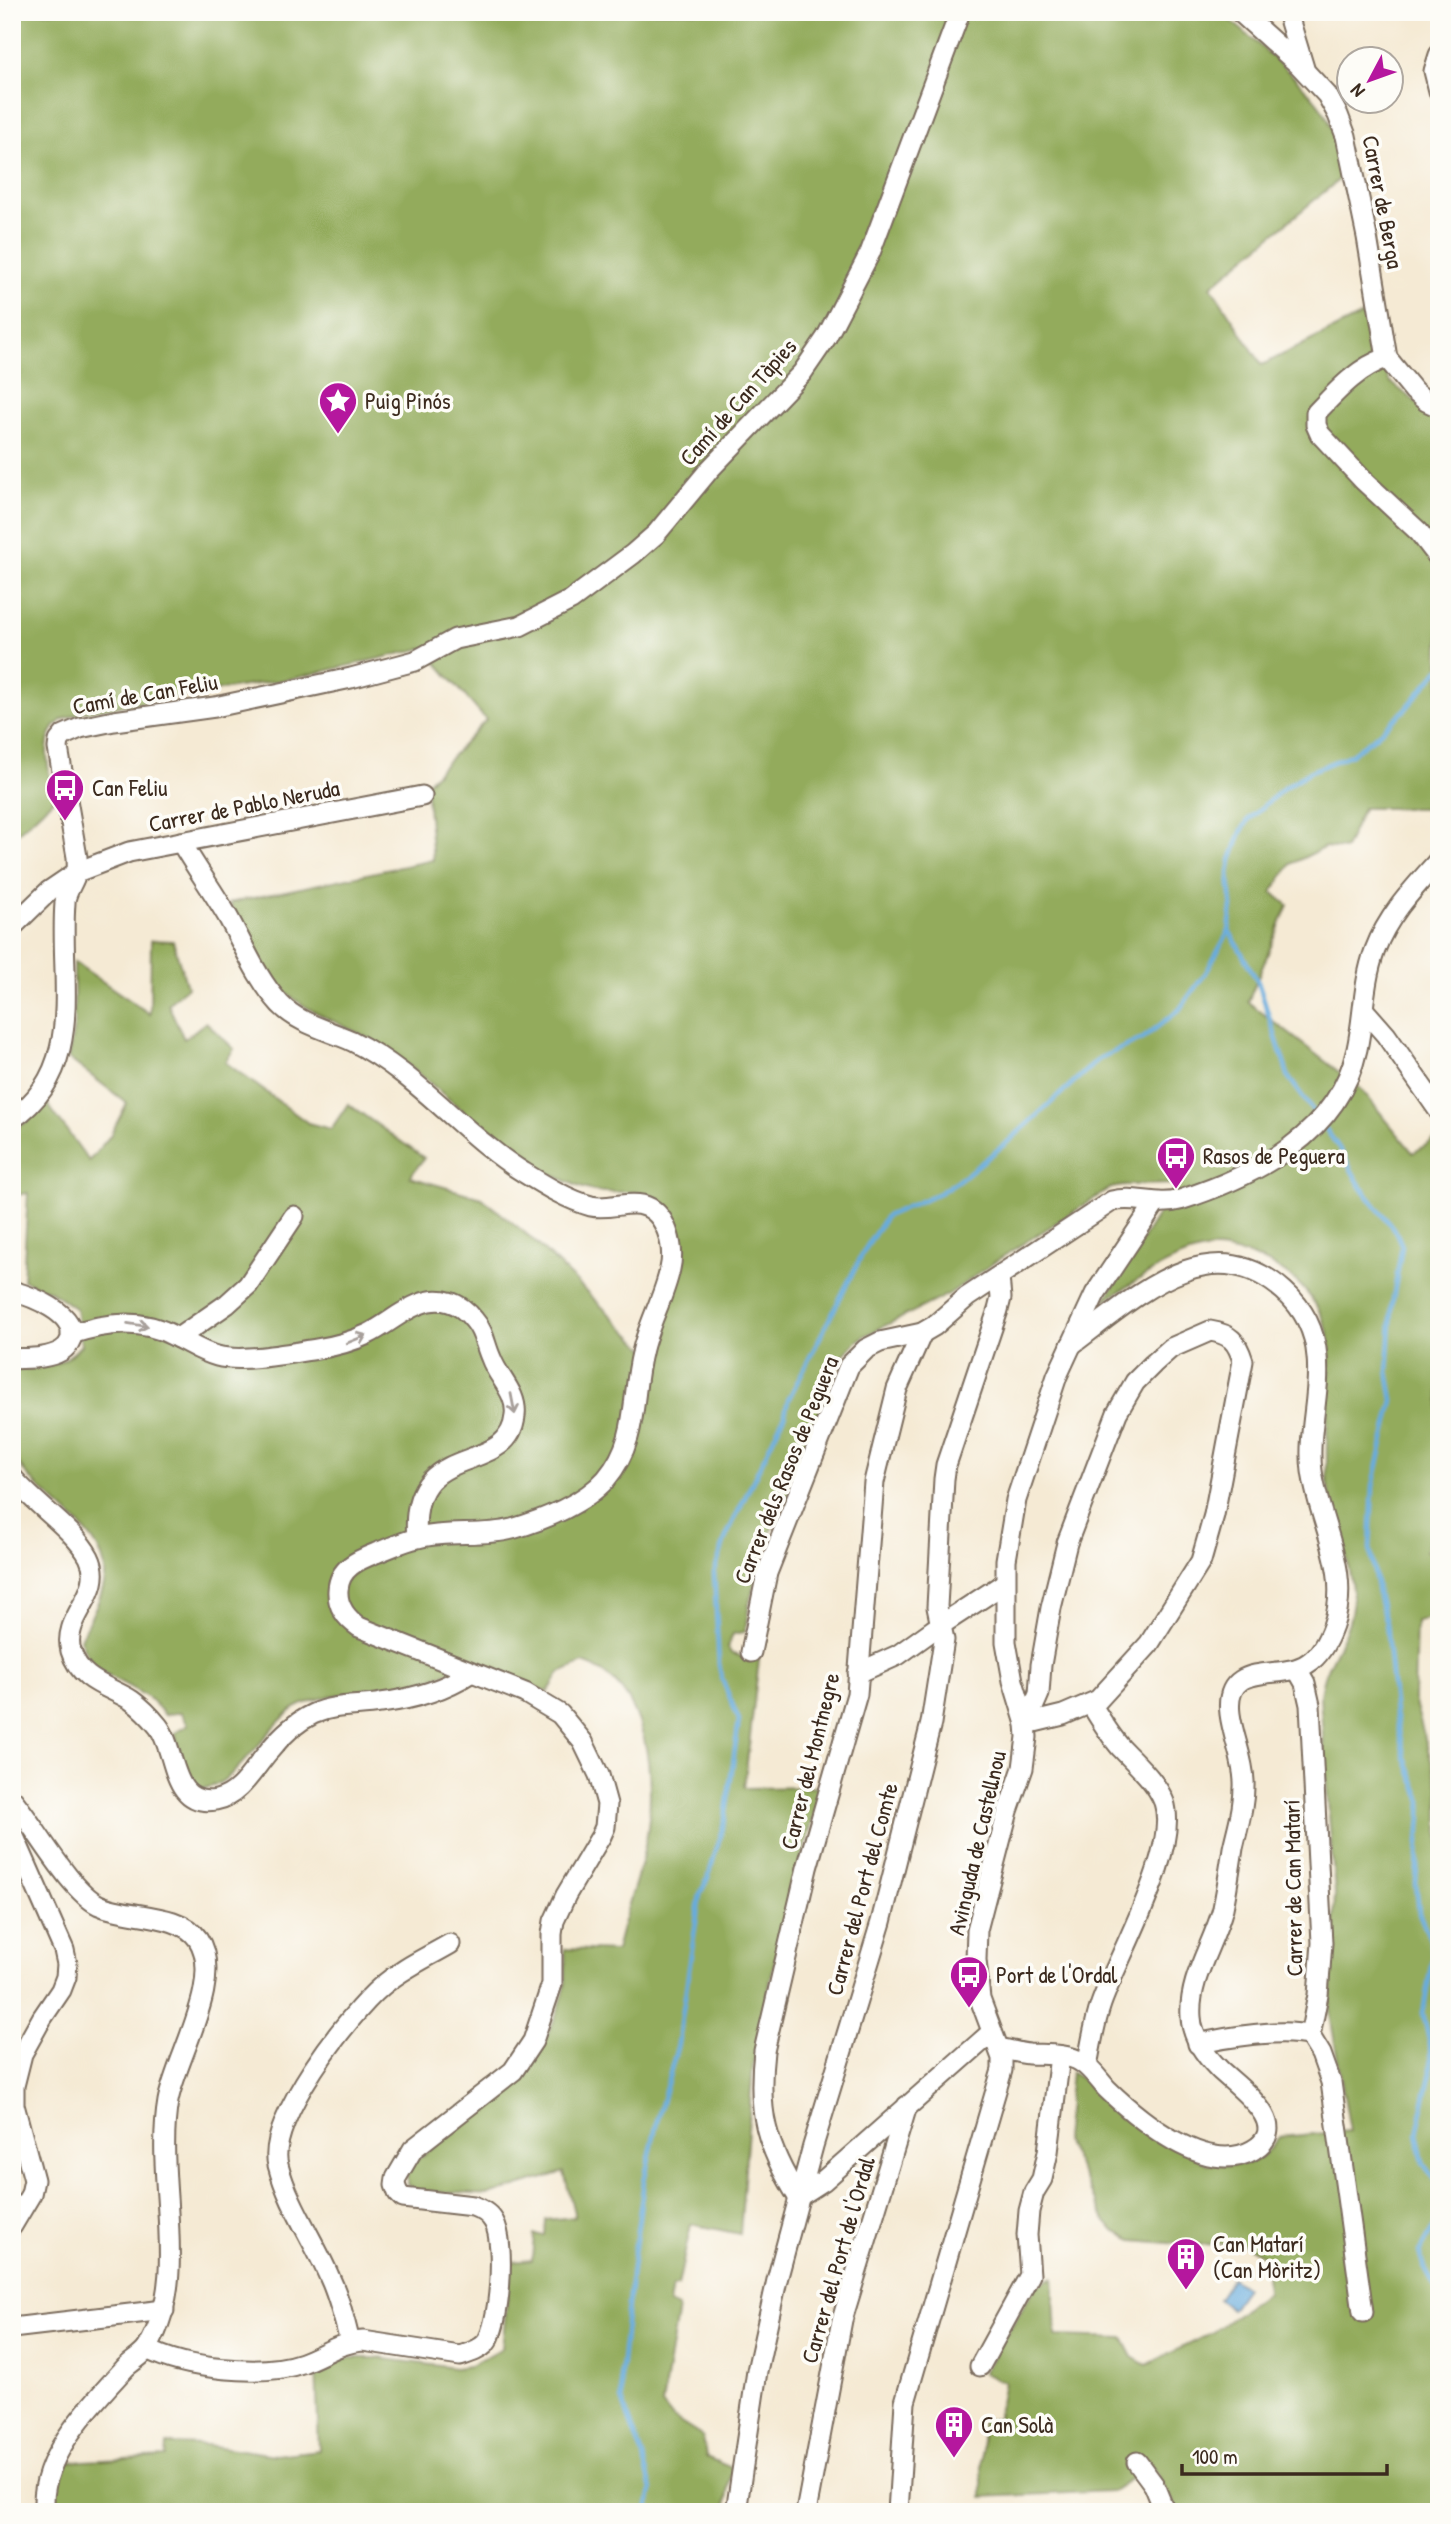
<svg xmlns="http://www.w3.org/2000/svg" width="1451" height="2524" viewBox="0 0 1451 2524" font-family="'Patrick Hand',sans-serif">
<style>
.forest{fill:#93ab5c;stroke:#676a3d;stroke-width:2}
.water{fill:#67acdd;stroke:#516b7e;stroke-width:2}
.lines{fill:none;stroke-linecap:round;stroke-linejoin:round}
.stream{stroke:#67acdd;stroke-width:4.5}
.minor-casing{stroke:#7c6d5e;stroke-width:23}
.minor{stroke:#fff;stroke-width:19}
.oneway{stroke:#a79f9a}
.labels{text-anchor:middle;stroke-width:7;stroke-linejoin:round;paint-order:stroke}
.street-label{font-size:23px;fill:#3b2a1e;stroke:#fdfcf7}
.poi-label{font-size:23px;fill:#3b2a1e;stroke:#fdfcf7;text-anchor:start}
</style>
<rect width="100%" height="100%" fill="#fdfcf7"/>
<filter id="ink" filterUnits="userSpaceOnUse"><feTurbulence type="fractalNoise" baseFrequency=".0143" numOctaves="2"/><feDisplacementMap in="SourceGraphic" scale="14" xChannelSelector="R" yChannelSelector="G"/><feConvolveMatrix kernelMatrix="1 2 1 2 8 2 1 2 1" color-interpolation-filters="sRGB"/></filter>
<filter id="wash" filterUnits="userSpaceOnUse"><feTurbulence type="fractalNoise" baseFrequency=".00686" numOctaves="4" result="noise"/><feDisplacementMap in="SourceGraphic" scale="28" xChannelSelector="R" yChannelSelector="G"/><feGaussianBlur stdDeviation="1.57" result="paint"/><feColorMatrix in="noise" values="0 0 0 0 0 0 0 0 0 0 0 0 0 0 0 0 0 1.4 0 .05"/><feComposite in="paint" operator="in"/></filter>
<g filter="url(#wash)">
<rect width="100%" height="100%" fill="#f5ead4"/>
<path class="forest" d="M 12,12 L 1221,12 C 1248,36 1319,92 1330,124 C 1336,141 1338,159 1342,177 L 1211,286 L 1262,365 L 1366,313 L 1389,381 L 1430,413 L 1439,417 L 1439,808 L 1363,808 L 1345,849 L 1325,847 L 1291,864 L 1272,892 L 1288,905 L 1248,1002 L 1361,1089 L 1413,1153 L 1439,1137 L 1439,1506 L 1426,1551 L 1439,1554 L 1439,1617 L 1416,1621 L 1414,1699 L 1439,1789 L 1439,2512 L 1179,2512 L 1152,2465 L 1112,2491 L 982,2497 L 982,2419 L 997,2419 L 1004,2382 L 983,2373 L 1036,2286 L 1053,2277 L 1056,2336 L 1123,2338 L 1133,2357 L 1147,2365 L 1213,2332 L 1267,2292 L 1265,2256 L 1240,2243 L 1192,2245 L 1133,2240 L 1116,2232 L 1106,2222 L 1064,2139 L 1071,2072 L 1205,2163 C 1239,2168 1260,2168 1279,2137 L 1350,2131 L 1330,2015 L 1335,1893 L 1320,1697 C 1323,1661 1349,1639 1352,1607 C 1355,1564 1332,1527 1328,1486 C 1324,1438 1330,1389 1330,1340 C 1319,1296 1292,1269 1248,1255 C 1236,1252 1223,1248 1211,1249 C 1172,1254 1136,1282 1104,1301 L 1177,1184 L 1130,1185 L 1111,1188 L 999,1259 L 949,1294 L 866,1335 L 857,1341 L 845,1353 L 837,1367 L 789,1492 L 766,1542 L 749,1604 L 745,1632 L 733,1634 L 727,1647 L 732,1654 L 759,1660 L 744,1788 L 822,1787 L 780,1935 L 753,2064 L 740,2234 L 691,2224 L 678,2286 L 672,2287 L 669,2304 L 678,2308 L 662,2404 L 673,2418 L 703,2437 L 706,2457 L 732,2468 L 725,2512 L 58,2512 L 56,2497 L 62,2462 L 166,2457 L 167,2444 L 207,2445 L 275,2455 L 319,2450 L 316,2366 L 347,2358 L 378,2358 L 455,2368 L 470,2366 L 502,2348 L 511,2262 L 532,2260 L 534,2235 L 545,2235 L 546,2220 L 575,2217 L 564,2172 L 489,2195 L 419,2191 L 407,2185 L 407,2175 L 414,2162 C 478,2113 542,2075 564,1992 C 568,1980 565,1963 565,1949 L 616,1951 C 624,1914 639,1878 646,1841 C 656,1781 651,1685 583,1663 L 560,1673 L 548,1692 L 474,1662 C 452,1671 431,1680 408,1685 C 371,1694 331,1690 297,1707 C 269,1722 232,1792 201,1788 C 185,1786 179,1747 175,1733 L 188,1725 L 181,1712 L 165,1715 C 159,1708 153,1701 145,1696 C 117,1677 91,1675 80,1639 C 88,1621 100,1603 104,1584 C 116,1533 34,1497 14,1456 C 8,1445 12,1386 12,1370 C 40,1369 63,1367 81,1345 L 76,1309 L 52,1292 L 23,1280 L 28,1193 L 12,1196 L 12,1130 L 25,1123 L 46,1102 L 89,1161 L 110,1136 L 127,1103 L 68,1058 L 74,1027 L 74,962 L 150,1014 L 151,940 L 173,941 L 187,987 L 168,1004 L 184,1039 L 206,1022 L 234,1049 L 225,1062 L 308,1123 L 331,1129 L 348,1104 L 424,1158 L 410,1177 L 482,1198 L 530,1237 L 656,1359 C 658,1351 659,1342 661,1334 C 673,1295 696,1250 671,1211 C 650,1179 615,1200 583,1188 C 509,1161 452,1097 389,1050 C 357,1029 319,1019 289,995 C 267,977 244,929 229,903 L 433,860 L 426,784 L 486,720 L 424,648 L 295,678 L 83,712 C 77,715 68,717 62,720 C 37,737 50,775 54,799 L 12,838 Z"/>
<path class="water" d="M 1232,2278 L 1246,2288 L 1231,2309 L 1218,2299 Z"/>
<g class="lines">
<g class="stream">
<path d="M 1230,932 L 1258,982 L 1289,1078 L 1316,1115"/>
<path d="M 1323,1125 L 1339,1148 L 1361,1187 L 1396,1232 L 1402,1246 L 1392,1305 L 1388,1372 L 1393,1400 L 1373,1486 L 1370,1548 L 1378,1594 L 1386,1623 L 1395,1714 L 1405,1758 L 1422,1801 L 1416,1883 L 1419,1913 L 1431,1941 L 1433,1955 L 1423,2013 L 1430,2043 L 1431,2072 L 1417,2133 L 1423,2163 L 1439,2186"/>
<path d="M 1439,2218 L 1419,2253 L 1424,2267 L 1439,2294"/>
<path d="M 648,2512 L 652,2490 L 644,2459 L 622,2400 L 621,2371 L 632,2268 L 644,2181 L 658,2117 L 678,2044 L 700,1894 L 708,1878 L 725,1819 L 739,1720 L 722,1679 L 719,1665 L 714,1573 L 726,1537 L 785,1414 L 788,1400 L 864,1251 L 886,1216 L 939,1193 L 962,1178 L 1010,1140 L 1100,1058 L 1142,1039 L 1179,1010 L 1207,971 L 1229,931 L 1232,906 L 1229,874 L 1231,860 L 1241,832 L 1249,819 L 1284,788 L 1309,772 L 1350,755 L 1372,739 L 1405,710 L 1439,669"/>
</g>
</g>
</g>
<g filter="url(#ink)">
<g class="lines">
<g class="minor-casing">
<g id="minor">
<path d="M 1240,12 L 1299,65 L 1327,95 L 1338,115 L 1346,136 L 1367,237 L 1387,358 L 1414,391 L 1426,401 L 1439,407"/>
<path d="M 1287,12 L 1304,68"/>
<path d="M 1439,55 L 1434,71 L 1439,91"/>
<path d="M 1387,358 C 1358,367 1337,391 1316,413 L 1316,425 L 1320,434 L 1363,480 L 1419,532 L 1439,558"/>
<path d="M 12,927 L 49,891 L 77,872 L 129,852 L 422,796"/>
<path d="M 1364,1010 L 1386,1035 L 1439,1111"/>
<path d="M 12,1119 C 87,1068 59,979 65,903 C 65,892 73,884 76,873 C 78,869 77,862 77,857 L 58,748 L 59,741 L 64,735 L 80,728 L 114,721 L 215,707 L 351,678 L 415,661 L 455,639 L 520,626 L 571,600 L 633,554 L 656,534 L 710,469 L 802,373 L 826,338 L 870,253 L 960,12"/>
<path d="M 12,1291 C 31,1296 77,1313 71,1339 C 69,1344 66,1348 61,1351 C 47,1359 28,1358 12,1359"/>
<path d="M 1210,1331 C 1230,1334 1237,1341 1243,1361 L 1214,1515 L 1201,1561 L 1149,1644 L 1098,1700 L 1063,1715 L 1026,1724 L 1039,1694 L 1041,1665 L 1051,1608 L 1067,1543 L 1117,1413 L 1135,1382 L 1153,1364 L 1171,1348 Z"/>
<path d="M 922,1333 L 897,1389 L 874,1482 L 857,1694 L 807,1868 L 764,2051 C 757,2113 766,2145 798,2197 L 823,2181 L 992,2032"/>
<path d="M 71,1334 C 106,1323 141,1318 174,1336 C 189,1343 201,1352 217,1356 C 243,1363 290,1353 317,1349 C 335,1346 351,1342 368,1334 C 393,1322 419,1293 449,1302 C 458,1304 468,1312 474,1320 C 484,1331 485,1345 491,1358 C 498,1378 518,1393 515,1416 C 509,1479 407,1436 417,1538"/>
<path d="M 178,1338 L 227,1304 L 248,1285 L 294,1216"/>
<path d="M 12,1477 C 34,1504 74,1529 89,1557 C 107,1593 61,1616 71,1651 C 80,1681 108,1686 131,1700 C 141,1707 150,1716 158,1726 C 177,1750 170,1808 216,1800 C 240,1796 254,1768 269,1751 C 281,1736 296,1722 313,1714 C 335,1704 358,1707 381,1703 C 412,1699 444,1690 470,1673"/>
<path d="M 751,1652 L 767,1573 L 849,1366 L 866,1349 L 880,1342 L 922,1333 L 934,1326 L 967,1297 L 1112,1201 C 1135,1195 1156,1207 1180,1200 C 1255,1176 1339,1134 1357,1049 C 1364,1017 1363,982 1375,950 C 1388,915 1414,888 1439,860"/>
<path d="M 1297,1669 L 1305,1683 L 1310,1705 L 1322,1943 L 1318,1995 L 1310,2036 L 1321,2054 L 1331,2082 L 1363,2312"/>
<path d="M 858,1673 L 898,1655 L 933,1630 L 1005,1583"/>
<path d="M 12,1799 C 35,1826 69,1890 99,1905 C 127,1918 180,1912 198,1939 C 225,1980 176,2057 168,2101 C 154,2182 191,2273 148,2347 C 144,2355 132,2361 125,2368 C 93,2403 36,2460 45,2512"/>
<path d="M 12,1832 L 64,1950 L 67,1964 L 66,1977 L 61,1990 L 42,2018 L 22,2054 L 14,2086 L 14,2105 L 34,2180 L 31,2194 L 12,2226"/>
<path d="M 1198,2044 C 1227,2037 1283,2028 1310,2036"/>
<path d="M 999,2048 C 1009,2050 1019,2053 1029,2054 C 1045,2055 1067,2053 1081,2062 C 1091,2068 1099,2080 1107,2089 C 1138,2119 1207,2177 1253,2150 C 1295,2125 1237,2087 1219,2069 C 1205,2055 1192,2038 1191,2017 C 1188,1979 1214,1944 1223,1908 C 1227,1889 1230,1868 1233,1848 C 1238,1826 1245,1804 1244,1781 C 1243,1758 1233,1737 1230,1714 C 1223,1658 1283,1682 1308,1663 C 1321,1655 1328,1640 1333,1626 C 1352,1571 1319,1524 1312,1471 C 1307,1434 1321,1394 1317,1357 C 1315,1331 1303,1308 1284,1291 C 1209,1224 1133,1299 1071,1345"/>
<path d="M 1087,2066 C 1091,2046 1094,2024 1101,2004 C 1118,1955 1180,1850 1164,1802 C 1156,1781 1136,1764 1121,1748 C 1109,1734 1100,1719 1091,1704"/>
<path d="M 12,2328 L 164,2310"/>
<path d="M 350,2342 C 344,2319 339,2297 329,2276 C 313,2239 288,2204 278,2165 C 266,2121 349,2014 382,1986 C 403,1968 426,1958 450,1944"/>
<path d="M 147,2349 C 184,2369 263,2377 302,2363 C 324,2355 340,2342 363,2341 L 460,2356 C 469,2353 478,2351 485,2344 C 500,2328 506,2242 494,2222 C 490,2214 481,2209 473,2206 L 403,2198 L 398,2193 L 395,2185 L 396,2178 L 413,2149 L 513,2071 L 533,2041 L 552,1984 L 552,1934 L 554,1921 L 566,1895 L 601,1836 L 605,1827 L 607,1804 L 599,1775 L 583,1742 L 560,1714 L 525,1693 L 359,1627 C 346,1618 337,1606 338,1590 C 339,1568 358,1560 376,1553 C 390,1548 403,1541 418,1538 C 448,1530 482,1537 512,1529 C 544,1520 585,1503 606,1479 C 639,1440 631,1398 642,1353 C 648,1324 664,1298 670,1269 C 675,1248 667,1211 642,1205 C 626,1201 608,1210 591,1206 C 568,1200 544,1185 523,1172 C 462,1134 417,1073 352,1041 C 328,1030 299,1024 280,1004 C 257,979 244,946 228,917 C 213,891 196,868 181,842"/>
<path d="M 980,2366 L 1030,2275 L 1027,2235 L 1029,2211 L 1034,2192 L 1042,2179 L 1048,2152 L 1060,2056"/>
<path d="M 1137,2462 L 1154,2485 L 1165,2512"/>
<path d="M 736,2512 L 757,2371 L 777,2280 L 813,2146 L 881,1922 L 931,1723 L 944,1640 L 937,1607 L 944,1479 L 946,1465 L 998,1310 L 1001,1298 L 999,1277"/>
<path d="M 806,2512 L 842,2320 L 907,2106"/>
<path d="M 898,2512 L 905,2402 L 1002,2070 L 1002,2058 L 980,1999 L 976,1960 L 977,1930 L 1008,1811 L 1023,1768 L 1027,1737 L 1026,1724 L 1013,1681 L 1006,1642 L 1006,1560 L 1016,1500 L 1057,1376 L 1095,1294 L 1155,1204"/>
</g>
</g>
<use href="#minor" class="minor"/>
</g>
<defs><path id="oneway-shaft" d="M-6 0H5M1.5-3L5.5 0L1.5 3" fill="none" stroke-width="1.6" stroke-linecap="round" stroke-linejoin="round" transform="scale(1.75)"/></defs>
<g class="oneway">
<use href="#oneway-shaft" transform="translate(138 1325) rotate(9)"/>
<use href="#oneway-shaft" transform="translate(357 1339) rotate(-22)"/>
<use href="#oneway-shaft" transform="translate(513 1404) rotate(79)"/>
</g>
</g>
<defs>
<g id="sight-pin" transform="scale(2.0125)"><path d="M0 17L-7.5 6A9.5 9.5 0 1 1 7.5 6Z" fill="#b5179e" stroke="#fdfcf7"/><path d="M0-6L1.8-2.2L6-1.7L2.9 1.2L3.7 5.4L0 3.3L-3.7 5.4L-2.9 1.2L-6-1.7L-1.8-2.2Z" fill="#fff"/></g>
<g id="bus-pin" transform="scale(2.0125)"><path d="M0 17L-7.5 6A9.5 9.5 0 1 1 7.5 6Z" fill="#b5179e" stroke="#fdfcf7"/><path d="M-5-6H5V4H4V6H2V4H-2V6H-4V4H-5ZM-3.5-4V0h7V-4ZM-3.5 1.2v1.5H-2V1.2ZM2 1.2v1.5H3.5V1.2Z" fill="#fff"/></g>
<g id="building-pin" transform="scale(2.0125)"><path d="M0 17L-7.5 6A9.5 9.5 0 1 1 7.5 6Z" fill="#b5179e" stroke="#fdfcf7"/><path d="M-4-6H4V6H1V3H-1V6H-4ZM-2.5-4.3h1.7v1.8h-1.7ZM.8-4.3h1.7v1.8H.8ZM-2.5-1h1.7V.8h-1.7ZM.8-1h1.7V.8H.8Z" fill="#fff"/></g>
</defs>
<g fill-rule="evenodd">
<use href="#sight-pin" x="338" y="401"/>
<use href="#bus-pin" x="65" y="788"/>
<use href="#bus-pin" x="1176" y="1156"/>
<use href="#bus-pin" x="969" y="1975"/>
<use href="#building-pin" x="1186" y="2257"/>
<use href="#building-pin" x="954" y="2425"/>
</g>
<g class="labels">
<g class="street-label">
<text transform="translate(1383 202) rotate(79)" y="8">Carrer de Berga</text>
<text transform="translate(738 402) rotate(-48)" y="8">Camí de Can Tàpies</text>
<text transform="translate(145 694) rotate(-10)" y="8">Camí de Can Feliu</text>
<text transform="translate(244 806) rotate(-11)" y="8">Carrer de Pablo Neruda</text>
<text transform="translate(786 1470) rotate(-68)" y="8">Carrer dels Rasos de Peguera</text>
<text transform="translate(810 1761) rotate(-76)" y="8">Carrer del Montnegre</text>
<text transform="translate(977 1843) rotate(-77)" y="8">Avinguda de Castellnou</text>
<text transform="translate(1293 1888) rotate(-91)" y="8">Carrer de Can Matarí</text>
<text transform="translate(862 1889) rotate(-75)" y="8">Carrer del Port del Comte</text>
<text transform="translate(838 2260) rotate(-74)" y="8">Carrer del Port de l'Ordal</text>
</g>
<g class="poi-label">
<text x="365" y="409">Puig Pinós</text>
<text x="92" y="796">Can Feliu</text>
<text x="1203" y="1164">Rasos de Peguera</text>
<text x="996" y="1983">Port de l'Ordal</text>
<text x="1213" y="2252">Can Matarí<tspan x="1213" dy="26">(Can Mòritz)</tspan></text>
<text x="981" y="2433">Can Solà</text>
</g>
</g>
<rect width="1451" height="2524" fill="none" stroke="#fdfcf7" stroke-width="42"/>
<g transform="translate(1370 80) rotate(229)"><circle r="33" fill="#fdfcf7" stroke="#afa8a0" stroke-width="2"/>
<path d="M0-5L12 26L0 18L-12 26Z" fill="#b5179e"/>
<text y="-10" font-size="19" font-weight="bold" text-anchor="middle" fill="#3b2a1e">N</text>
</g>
<path d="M1182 2464v10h205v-10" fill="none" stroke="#3b2a1e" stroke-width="3.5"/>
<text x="1192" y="2464" font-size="21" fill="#3b2a1e" stroke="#fdfcf7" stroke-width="5" paint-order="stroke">100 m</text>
</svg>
